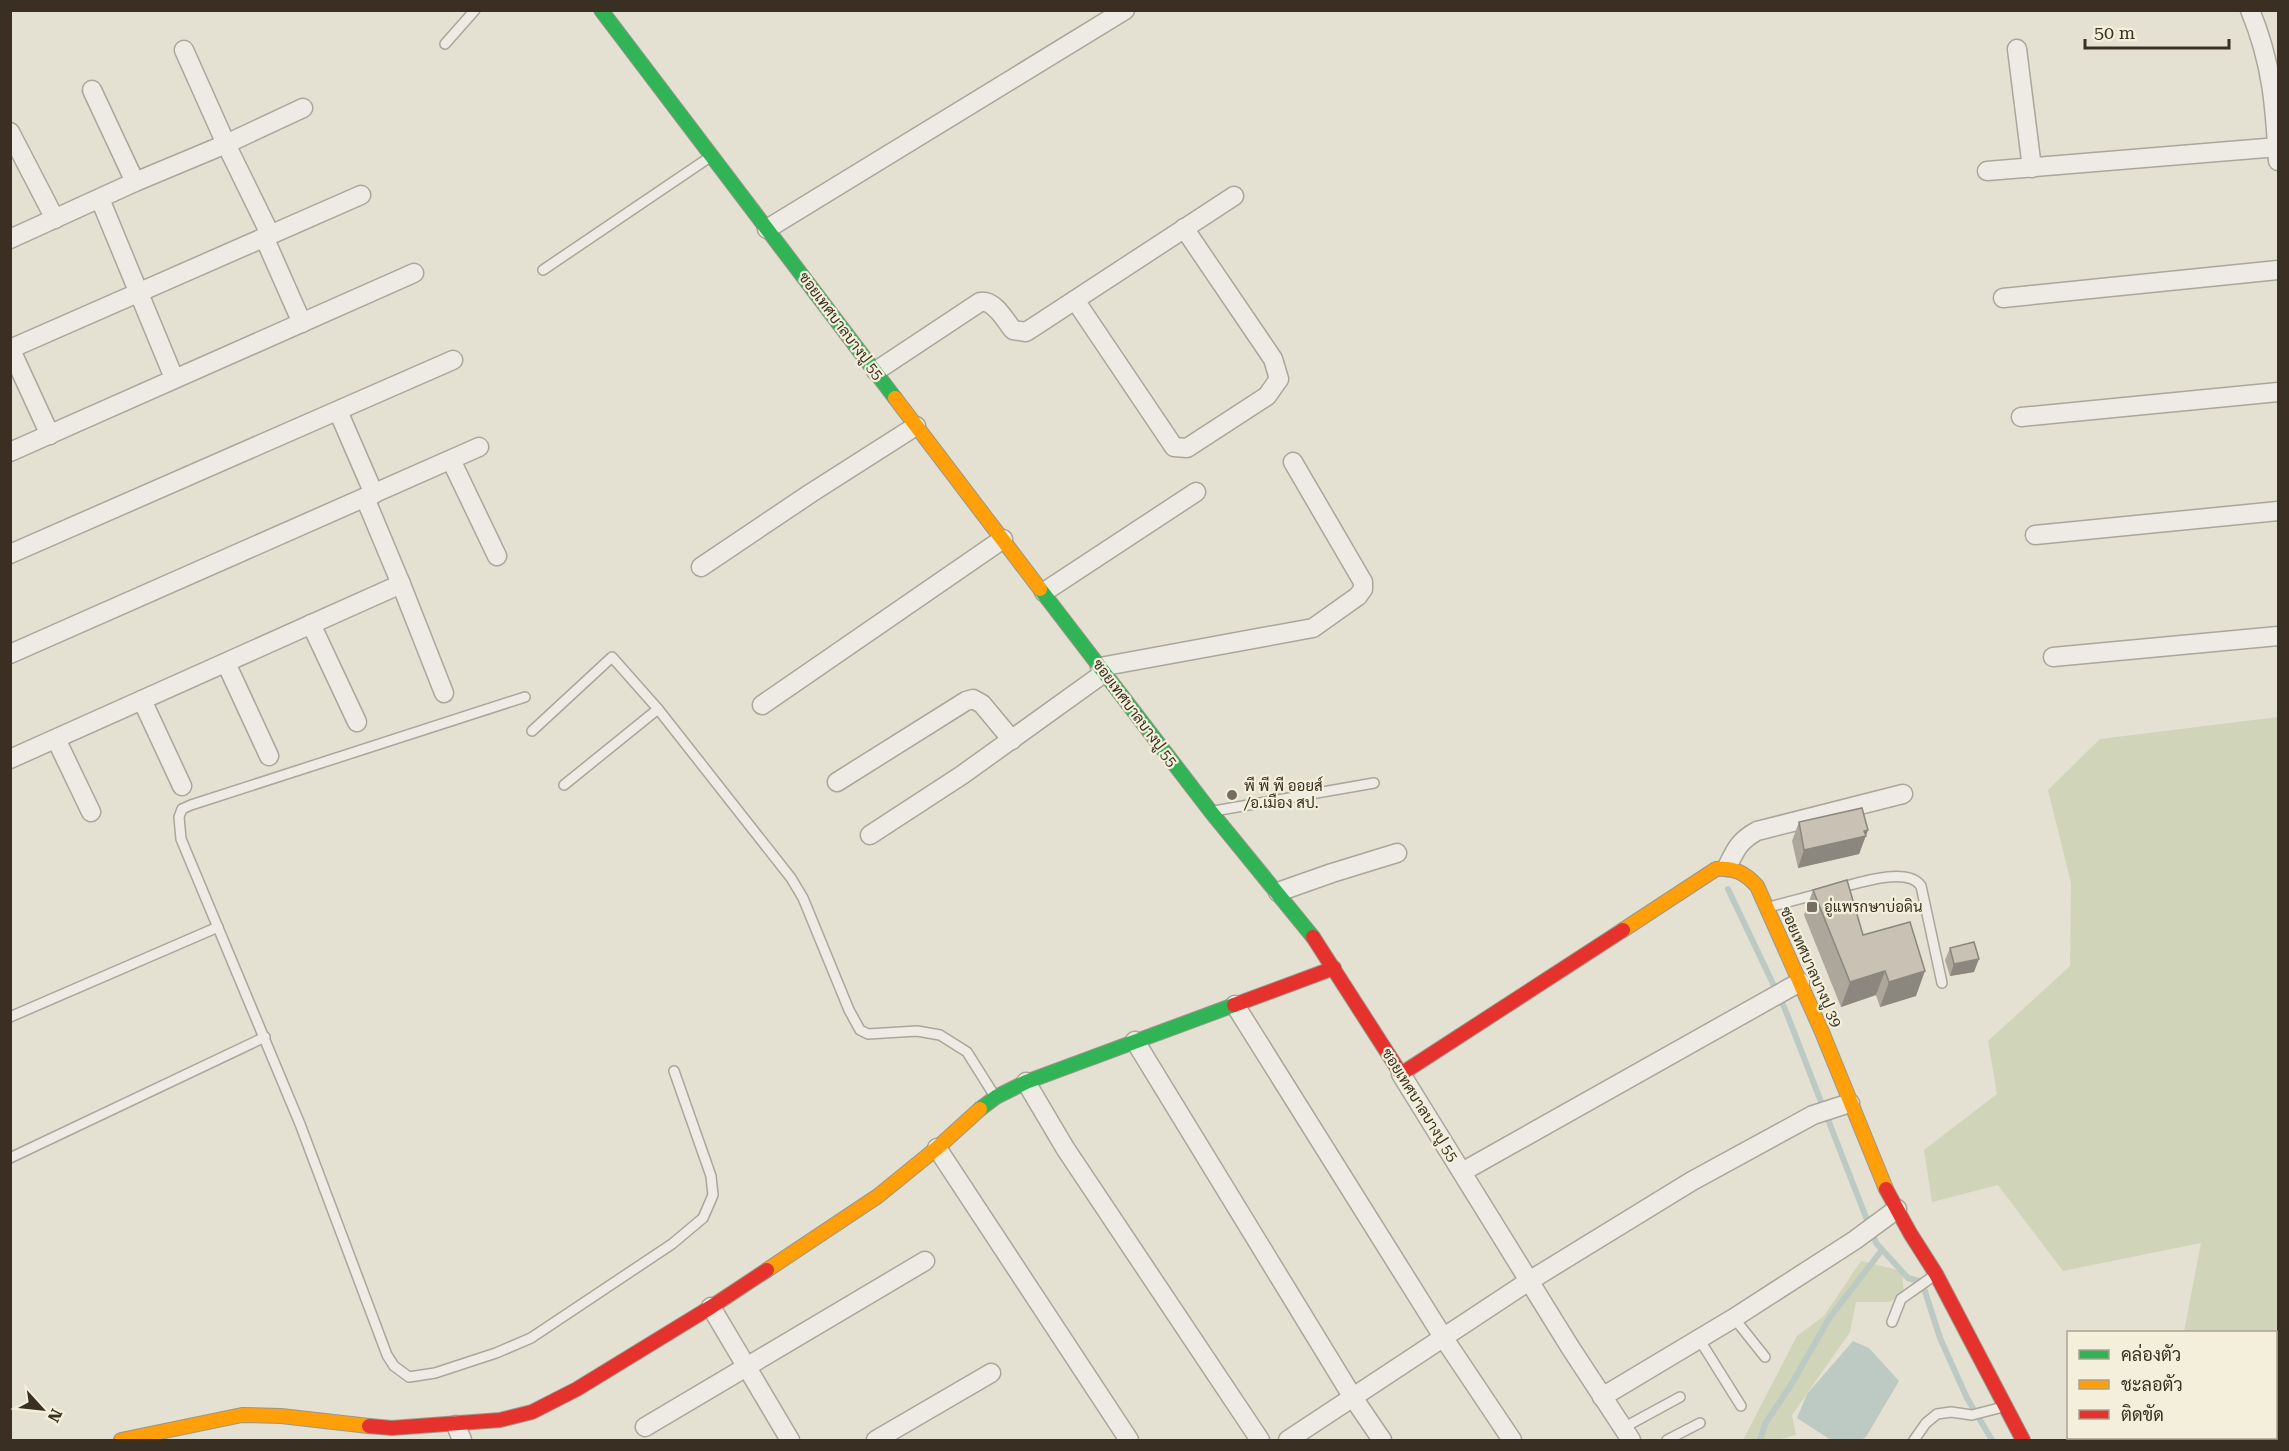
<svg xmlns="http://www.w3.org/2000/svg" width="2289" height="1451" viewBox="0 0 2289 1451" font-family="'Roboto Serif',Sarabun,serif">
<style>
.green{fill:#d0d4b8}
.water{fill:#bdcac4}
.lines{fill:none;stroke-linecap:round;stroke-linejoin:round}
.stream{stroke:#bdcac4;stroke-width:6}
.lane-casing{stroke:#aaa69b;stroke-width:12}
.street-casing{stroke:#aaa69b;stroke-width:21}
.fast-casing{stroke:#9a968b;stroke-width:16}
.slow-casing{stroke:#9a968b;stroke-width:16}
.jam-casing{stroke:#9a968b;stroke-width:16}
.lane{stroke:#edebe3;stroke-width:9}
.street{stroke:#edebe3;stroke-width:18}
.fast{stroke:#30b455;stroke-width:14}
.slow{stroke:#ff9f0a;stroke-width:14}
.jam{stroke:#e5322d;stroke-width:14}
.wall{fill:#aca69b}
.shaded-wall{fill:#8c877e}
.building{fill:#c8c1b4;stroke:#8c877e;stroke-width:1.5}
.poi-dot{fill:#756e61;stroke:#f3efdb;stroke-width:2}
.labels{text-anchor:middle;stroke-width:4.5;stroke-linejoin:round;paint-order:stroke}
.street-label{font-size:15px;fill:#393023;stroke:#f3efdb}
.poi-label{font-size:15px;fill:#393023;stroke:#f3efdb;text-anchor:start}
</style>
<rect width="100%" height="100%" fill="#e4e1d3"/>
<g class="green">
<path d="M 2278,717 L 2278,1438 L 2257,1440 L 2122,1440 L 2124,1438 L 2276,1438 L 2276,1332 L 2184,1332 L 2201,1243 L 2063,1271 L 1998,1185 L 1932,1202 L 1924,1150 L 1997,1094 L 1988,1041 L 2070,966 L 2071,883 L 2048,790 L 2100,739 Z"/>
<path d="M 1861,1261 L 1902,1271 L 1904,1295 L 1889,1302 L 1856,1302 L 1850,1332 L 1792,1415 L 1796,1435 L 1777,1440 L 1743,1440 L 1797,1336 L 1824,1316 Z"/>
</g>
<path class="water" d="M 1853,1341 L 1869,1348 L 1899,1381 L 1866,1437 L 1861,1440 L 1831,1440 L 1797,1418 L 1807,1394 Z"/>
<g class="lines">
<g class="stream">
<path d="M 1728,889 L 1785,1009 L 1876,1243 L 1908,1278 L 1922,1282 L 1940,1338 L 1967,1398 L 1992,1440"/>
<path d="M 1760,1440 L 1765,1424 L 1791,1385 L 1830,1317 L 1882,1250"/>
</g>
<g class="lane-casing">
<g id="lane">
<path d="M 445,44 L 475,10"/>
<path d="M 543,270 L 710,157"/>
<path d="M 525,697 L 191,805 L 182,809 L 179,817 L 181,839 L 300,1124 L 387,1355 L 394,1366 L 409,1377 L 435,1373 L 496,1353 L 531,1338 L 672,1244 L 703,1218 L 713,1195 L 711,1176 L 674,1071"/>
<path d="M 532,731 L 612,657 L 658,709 L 791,878 L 803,898 L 849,1010 L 860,1030 L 868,1034 L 917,1031 L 940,1035 L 967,1052 L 994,1095"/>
<path d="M 564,785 L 658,709"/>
<path d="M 1214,811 L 1374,783"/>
<path d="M 1839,888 C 1858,883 1908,866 1921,886 L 1942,983"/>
<path d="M 1769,907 L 1822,893"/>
<path d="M 10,1017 L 218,927"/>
<path d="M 10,1158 L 265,1037"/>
<path d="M 1734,1318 L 1765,1357"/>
<path d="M 1892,1322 L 1901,1299 L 1935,1275"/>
<path d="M 1699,1339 L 1741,1406"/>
<path d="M 1623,1428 L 1680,1397"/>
<path d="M 1667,1440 L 1700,1423"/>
<path d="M 1914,1440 L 1926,1423 L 1937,1414 L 1951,1412 L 1972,1415 L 2003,1407"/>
</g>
</g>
<g class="street-casing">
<g id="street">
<path d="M 2250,10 C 2272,63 2275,106 2278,161"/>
<path d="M 2017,49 L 2032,168"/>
<path d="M 184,50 L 226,144 L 270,234"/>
<path d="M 92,90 L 135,182"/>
<path d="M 10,132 L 55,219"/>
<path d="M 1987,171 L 2278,147"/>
<path d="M 100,199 L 174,378"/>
<path d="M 767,229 L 1125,10"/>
<path d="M 264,237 L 302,323"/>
<path d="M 10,239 L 135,182 L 226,144 L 303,108"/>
<path d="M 2003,298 L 2278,270"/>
<path d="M 1075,300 L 1174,447 L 1187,448 L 1267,396 L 1279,379 L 1273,359 L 1184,228"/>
<path d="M 10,348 L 50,435"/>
<path d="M 10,349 L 361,195"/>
<path d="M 876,371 L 980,302 C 994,299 1005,320 1013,330 L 1026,332 L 1234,196"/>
<path d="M 338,411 L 374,494"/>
<path d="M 2021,417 L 2278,392"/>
<path d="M 10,452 L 414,273"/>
<path d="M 451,460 L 497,556"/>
<path d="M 2035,535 L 2278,511"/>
<path d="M 10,554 L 453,360"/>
<path d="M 701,567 L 811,493 L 916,426"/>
<path d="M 401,584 L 444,693"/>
<path d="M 1044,592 L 1196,492"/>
<path d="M 311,624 L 357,722"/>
<path d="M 10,654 L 479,447"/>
<path d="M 2053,657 L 2278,636"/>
<path d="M 226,663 L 269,756"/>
<path d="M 1100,667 L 1313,628 L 1358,596 L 1363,589 L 1363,582 L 1293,462"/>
<path d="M 142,700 L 182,786"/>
<path d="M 762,705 L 1003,539"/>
<path d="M 56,739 L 91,812"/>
<path d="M 10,759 L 401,584 L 365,498"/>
<path d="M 837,782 L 966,701 L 973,699 L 982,704 L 1012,740"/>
<path d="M 870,835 L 962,775 L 1104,673"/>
<path d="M 1727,867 C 1736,849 1739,841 1757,831 L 1903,794"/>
<path d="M 1278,892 L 1332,873 L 1397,853"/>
<path d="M 1235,1005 L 1443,1337 L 1512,1440"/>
<path d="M 1135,1041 L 1352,1396 L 1382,1440"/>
<path d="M 1401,1074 L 1570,1347 L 1631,1440"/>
<path d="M 1026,1082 L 1065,1148 L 1260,1440"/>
<path d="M 937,1148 L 1129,1440"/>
<path d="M 1462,1172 L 1800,982"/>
<path d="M 711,1307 L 790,1440"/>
<path d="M 1602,1397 L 1734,1318 L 1855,1240 L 1897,1209"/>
<path d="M 456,1425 L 462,1440"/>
<path d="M 645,1427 L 925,1261"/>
<path d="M 876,1440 L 991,1373"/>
<path d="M 1288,1440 L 1529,1281 L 1692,1181 L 1813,1115 L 1850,1103"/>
</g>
</g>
<g class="fast-casing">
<g id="fast">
<path d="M 601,10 L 895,398"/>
<path d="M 1040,589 L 1211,812 L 1313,937"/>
<path d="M 980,1109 L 996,1097 L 1026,1082 L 1234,1005"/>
</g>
</g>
<g class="slow-casing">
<g id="slow">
<path d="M 895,398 L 1040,589"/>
<path d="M 1623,930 L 1716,869 C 1734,867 1745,873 1757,886 L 1822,1032 L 1886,1189"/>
<path d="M 767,1270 L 878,1196 L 937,1148 L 980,1109"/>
<path d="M 121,1440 L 242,1415 L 281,1416 L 369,1426"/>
</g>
</g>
<g class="jam-casing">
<g id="jam">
<path d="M 1313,937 L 1401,1074 L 1623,930"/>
<path d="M 1234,1005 L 1334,968"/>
<path d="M 1886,1189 L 1910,1233 L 1936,1274 L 2023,1440"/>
<path d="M 369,1426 L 392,1428 L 500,1420 L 532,1412 L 577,1389 L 711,1307 L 767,1270"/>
</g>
</g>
<use href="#lane" class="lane"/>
<use href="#street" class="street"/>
<use href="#fast" class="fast"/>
<use href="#slow" class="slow"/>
<use href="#jam" class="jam"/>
</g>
<g class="wall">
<path d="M 1799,822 L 1868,830 L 1859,854 L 1798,868 L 1792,841 Z"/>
<path d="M 1813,890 L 1863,935 L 1916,996 L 1880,1007 L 1876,995 L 1841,1007 L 1804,915 Z"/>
<path d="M 1950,948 L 1974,972 L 1950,976 L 1945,960 Z"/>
</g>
<g class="shaded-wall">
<path d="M 1868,830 L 1859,854 L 1798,868 L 1804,850 Z"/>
<path d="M 1979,959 L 1974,972 L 1950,976 L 1954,964 Z"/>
<path d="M 1885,971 L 1876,995 L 1841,1007 L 1850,982 Z"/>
<path d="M 1925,971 L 1916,996 L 1880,1007 L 1889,982 Z"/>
</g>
<g class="building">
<path d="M 1862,808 L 1868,830 L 1864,831 L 1866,836 L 1804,850 L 1799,822 Z"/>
<path d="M 1847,880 L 1863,935 L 1910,922 L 1925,971 L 1889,982 L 1885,971 L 1850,982 L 1813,890 Z"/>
<path d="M 1974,942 L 1979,959 L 1954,964 L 1950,948 Z"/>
</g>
<g class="poi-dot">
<circle cx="1232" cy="795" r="6"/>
<rect x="1806" y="901" width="12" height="12" rx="3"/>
</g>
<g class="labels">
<g class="street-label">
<text transform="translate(841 326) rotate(53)" y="5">ซอยเทศบาลบางปู 55</text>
<text transform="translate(1135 713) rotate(53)" y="5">ซอยเทศบาลบางปู 55</text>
<text transform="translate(1811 967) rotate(66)" y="5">ซอยเทศบาลบางปู 39</text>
<text transform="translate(1420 1105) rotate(58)" y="5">ซอยเทศบาลบางปู 55</text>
</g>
<g class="poi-label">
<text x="1244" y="791">พี พี พี ออยส์<tspan x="1244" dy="17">/อ.เมือง สป.</tspan></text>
<text x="1824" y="912">อู่แพรกษาบ่อดิน</text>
</g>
</g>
<rect width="2289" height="1451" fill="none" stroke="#393023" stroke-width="24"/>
<rect x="2067" y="1331" width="210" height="108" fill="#f3efdb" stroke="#a9a391" stroke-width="1.5"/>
<rect x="2079" y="1350" width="30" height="9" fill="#30b455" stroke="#a9a391" stroke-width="1.5"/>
<text x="2121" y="1361" font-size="18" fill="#393023">คล่องตัว</text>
<rect x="2079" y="1380" width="30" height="9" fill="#ff9f0a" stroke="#a9a391" stroke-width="1.5"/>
<text x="2121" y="1391" font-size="18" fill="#393023">ชะลอตัว</text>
<rect x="2079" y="1410" width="30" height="9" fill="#e5322d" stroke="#a9a391" stroke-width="1.5"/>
<text x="2121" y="1421" font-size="18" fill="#393023">ติดขัด</text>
<g transform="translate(42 1409) rotate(117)" stroke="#f3efdb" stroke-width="4.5" paint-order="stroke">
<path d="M0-4.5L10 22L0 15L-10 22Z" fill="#393023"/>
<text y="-9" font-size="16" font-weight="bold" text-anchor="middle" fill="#393023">N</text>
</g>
<path d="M2085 39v9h144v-9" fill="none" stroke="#393023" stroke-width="3"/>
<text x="2094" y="39" font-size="18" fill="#393023" stroke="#f3efdb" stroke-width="4.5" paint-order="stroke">50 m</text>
</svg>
